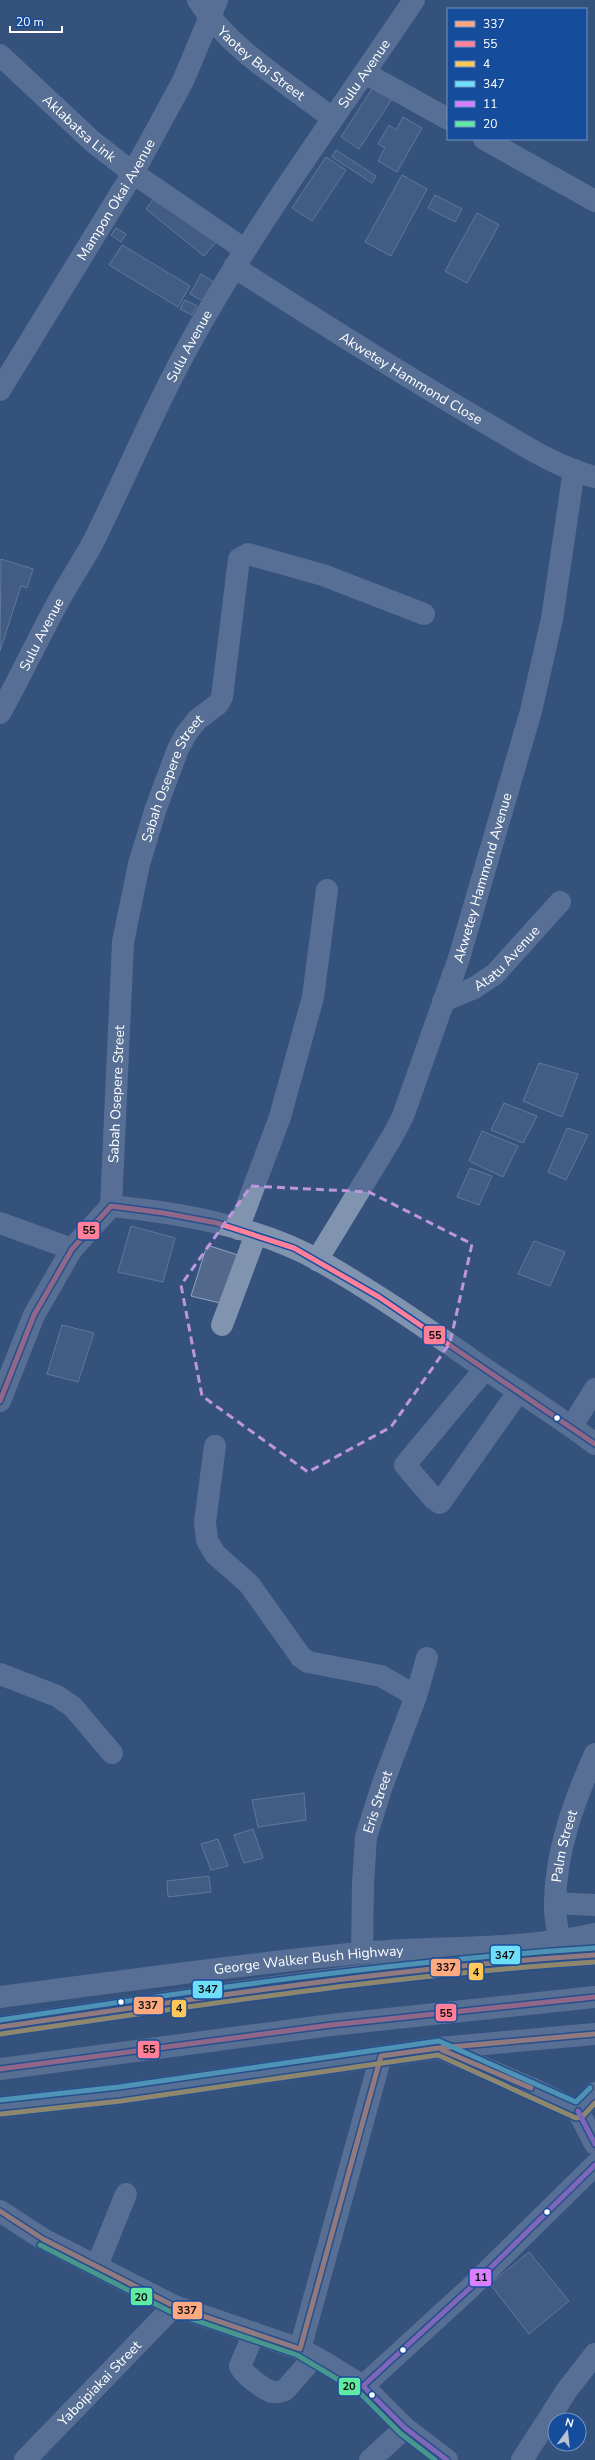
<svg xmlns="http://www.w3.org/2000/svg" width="595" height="2460" viewBox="0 0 595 2460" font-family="'Nunito Sans',sans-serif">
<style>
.building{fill:#52698b;stroke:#94a4bc}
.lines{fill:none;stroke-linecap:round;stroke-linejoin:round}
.minor{stroke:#8093af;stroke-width:22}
.highway{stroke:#7f92ad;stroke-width:22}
.bus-1-casing{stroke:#164c9c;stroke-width:8}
.bus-2-casing{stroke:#164c9c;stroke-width:8}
.bus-3-casing{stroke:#164c9c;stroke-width:8}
.bus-4-casing{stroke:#164c9c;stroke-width:8}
.bus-5-casing{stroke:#164c9c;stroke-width:8}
.bus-6-casing{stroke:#164c9c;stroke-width:8}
.bus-1{stroke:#ffa980;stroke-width:5}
.bus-2{stroke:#ff8098;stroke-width:5}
.bus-3{stroke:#fdc75a;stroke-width:5}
.bus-4{stroke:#6ddff8;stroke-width:5}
.bus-5{stroke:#d880ff;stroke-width:5}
.bus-6{stroke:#60e9a3;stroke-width:5}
.marked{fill:none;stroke:#bd96df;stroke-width:3;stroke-dasharray:8 5;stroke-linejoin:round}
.bus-dot{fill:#fff;stroke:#164c9c;stroke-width:1.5}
.labels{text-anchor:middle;stroke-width:3;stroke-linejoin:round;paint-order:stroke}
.street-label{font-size:14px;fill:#fff;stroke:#164c9c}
.line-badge{stroke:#164c9c;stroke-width:1.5}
.pale-badge-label{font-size:11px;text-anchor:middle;font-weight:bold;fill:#111}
</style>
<rect width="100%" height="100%" fill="#35527d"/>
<g class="building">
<path d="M 373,87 L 392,99 L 359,149 L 341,137 Z"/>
<path d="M 403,117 L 422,128 L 397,172 L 378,161 L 385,148 L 378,144 L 389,125 L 396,130 Z"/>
<path d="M 336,150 L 376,176 L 372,183 L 332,157 Z"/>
<path d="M 326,157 L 346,170 L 312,221 L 292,208 Z"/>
<path d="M 402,175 L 427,189 L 391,256 L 365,242 Z"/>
<path d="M 157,194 L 218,240 L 204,256 L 146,209 Z"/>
<path d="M 435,195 L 462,209 L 455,222 L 428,208 Z"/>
<path d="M 477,213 L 499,225 L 467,283 L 445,271 Z"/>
<path d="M 116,228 L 126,234 L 121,242 L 111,235 Z"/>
<path d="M 122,245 L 190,286 L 178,307 L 109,265 Z"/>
<path d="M 201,274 L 214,282 L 203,301 L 190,294 Z"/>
<path d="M 185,300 L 197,306 L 192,315 L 180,309 Z"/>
<path d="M 1,559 L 33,569 L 27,588 L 21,586 L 0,651 Z"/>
<path d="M 539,1063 L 578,1074 L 562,1117 L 523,1101 Z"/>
<path d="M 504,1103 L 537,1116 L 523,1143 L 491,1130 Z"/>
<path d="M 567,1128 L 588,1135 L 566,1180 L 548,1172 Z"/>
<path d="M 482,1131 L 518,1146 L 503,1177 L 469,1161 Z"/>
<path d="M 470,1168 L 492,1176 L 479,1205 L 457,1197 Z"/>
<path d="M 131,1226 L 175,1238 L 163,1282 L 118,1272 Z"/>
<path d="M 534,1241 L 565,1252 L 550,1286 L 518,1274 Z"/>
<path d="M 207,1245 L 244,1257 L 228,1305 L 191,1296 Z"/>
<path d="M 62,1325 L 94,1333 L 78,1382 L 47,1374 Z"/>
<path d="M 304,1793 L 306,1820 L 258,1827 L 252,1800 Z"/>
<path d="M 253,1829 L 263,1858 L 244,1863 L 234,1835 Z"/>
<path d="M 218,1839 L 228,1866 L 211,1870 L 201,1844 Z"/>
<path d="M 209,1876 L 211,1892 L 168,1897 L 167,1881 Z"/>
<path d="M 529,2252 L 569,2301 L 529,2334 L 490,2284 Z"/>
</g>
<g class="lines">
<g class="minor">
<path id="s1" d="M 198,0 C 230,50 286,82 332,118"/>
<path id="s2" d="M 0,55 L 92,141 L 133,173 L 244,249"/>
<path d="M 365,73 L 448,119"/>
<path d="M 484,139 L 595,201"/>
<path id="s3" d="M 234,267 C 317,320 399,373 484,422 C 519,442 555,467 595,477"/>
<path id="s4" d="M 0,390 L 133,173 L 183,81 L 217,0"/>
<path id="s5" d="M 0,713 C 22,674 40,634 62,595 C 74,573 89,553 99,530 C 129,469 155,407 188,347 C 254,226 337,115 414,0"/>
<path id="s6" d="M 443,1001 L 474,988 L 495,974 L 560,902"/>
<path id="s7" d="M 111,1206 L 123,942 L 139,864 L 156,808 L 178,749 L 186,734 L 197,720 L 218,704 L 222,697 L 239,559 L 248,554 L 323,575 L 424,614"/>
<path d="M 111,1206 C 180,1213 256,1226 318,1260 C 373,1291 426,1328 478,1364 C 517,1391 557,1415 595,1444"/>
<path d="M 0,1223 L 72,1249"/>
<path d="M 238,1229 L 280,1117 L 313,997 L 327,890"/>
<path id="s8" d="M 317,1260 L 392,1137 L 403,1116 L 459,958 L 531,711 L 552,619 L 574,470"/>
<path d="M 222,1325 L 256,1234"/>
<path d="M 485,1369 L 405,1465 L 434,1499 L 440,1503 L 519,1391"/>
<path d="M 0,1401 L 34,1315 L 72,1249 L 111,1206"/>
<path d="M 572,1426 L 595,1389"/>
<path d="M 215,1446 L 205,1522 L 207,1540 L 215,1554 L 249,1584 L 301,1657 L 308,1662 L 381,1676 L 416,1696"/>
<path d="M 0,1674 L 57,1696 L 73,1707 L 112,1753"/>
<path d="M 555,1903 L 595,1905"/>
<path id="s9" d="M 559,1942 C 558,1929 554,1915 555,1902 C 556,1850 574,1801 595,1754"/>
<path id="s10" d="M 362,1953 L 363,1883 L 366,1837 L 382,1786 L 416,1696 L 427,1658"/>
<path id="s11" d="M 0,1997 C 120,1982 240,1964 360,1953 C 439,1946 518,1951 595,1934"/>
<path d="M 442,2050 L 531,2088 L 578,2111 L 595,2144"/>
<path d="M 0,2107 L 120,2094 L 439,2048 L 595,2034"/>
<path d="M 578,2111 L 595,2093"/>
<path d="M 0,2211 L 43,2239 L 174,2306 L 300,2349 L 329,2365 L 363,2386 L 405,2428 L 447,2460"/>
<path d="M 97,2266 L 126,2194"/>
<path d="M 254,2333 L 240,2366 C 244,2375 262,2388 272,2392 C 277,2393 280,2392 285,2390 L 314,2357"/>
<path d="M 300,2349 L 381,2056"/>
<path d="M 363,2386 L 469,2289 L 595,2165"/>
<path id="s12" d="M 25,2460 L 174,2306"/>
<path d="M 370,2460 L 405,2428"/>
<path d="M 522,2460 L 567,2390 L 595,2354"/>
</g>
<g class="highway">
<path d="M 0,2027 C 197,1998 395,1965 595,1955"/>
<path d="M 0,2069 L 331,2025 L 595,1997"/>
</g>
<g class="bus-1-casing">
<g id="bus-1">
<path d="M 0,2027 C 198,1998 395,1968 595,1955"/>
<path d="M 442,2050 L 531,2088"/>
<path d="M 0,2211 L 43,2239 L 174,2306 L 300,2349 L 381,2056 L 439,2048 L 595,2034"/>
</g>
</g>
<g class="bus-2-casing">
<g id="bus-2">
<path d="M 0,1401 L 34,1315 L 72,1249 L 111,1206 L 164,1213 L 217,1223 L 294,1248 L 379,1297 L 595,1444"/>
<path d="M 0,2069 L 331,2025 L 595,1997"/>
</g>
</g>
<g class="bus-3-casing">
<g id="bus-3">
<path d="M 1,2034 C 199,2005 396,1975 595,1962"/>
<path d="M 1,2114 L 121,2101 L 438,2055 L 576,2118 L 582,2117 L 595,2103"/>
</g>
</g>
<g class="bus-4-casing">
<g id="bus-4">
<path d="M 0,2020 C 198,1990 395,1961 595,1948"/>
<path d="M 0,2100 L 119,2087 L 439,2041 L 576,2102 L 590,2088"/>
</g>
</g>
<g class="bus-5-casing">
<g id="bus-5">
<path d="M 578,2111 L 595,2144"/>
<path d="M 363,2386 L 469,2289 L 595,2165"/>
<path d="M 363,2386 L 405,2428 L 447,2460"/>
</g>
</g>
<g class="bus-6-casing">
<path id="bus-6" d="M 40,2245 L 171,2312 L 297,2355 L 359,2392 L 400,2433 L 435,2460"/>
</g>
<use href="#bus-1" class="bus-1"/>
<use href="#bus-2" class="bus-2"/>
<use href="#bus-3" class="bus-3"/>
<use href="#bus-4" class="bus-4"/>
<use href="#bus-5" class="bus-5"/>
<use href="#bus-6" class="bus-6"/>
</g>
<path d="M0 0H595V2460H0ZM 251,1186 L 369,1192 L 472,1244 L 450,1343 L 391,1427 L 308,1472 L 202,1396 L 181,1285 Z" fill="#35527d" fill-opacity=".55" fill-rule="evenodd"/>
<path class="marked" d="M 251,1186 L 369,1192 L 472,1244 L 450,1343 L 391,1427 L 308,1472 L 202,1396 L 181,1285 Z"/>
<g class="bus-dot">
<circle cx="557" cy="1418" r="3.5"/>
<circle cx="121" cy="2002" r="3.5"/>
<circle cx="547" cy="2212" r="3.5"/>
<circle cx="403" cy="2350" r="3.5"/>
<circle cx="372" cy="2395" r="3.5"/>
</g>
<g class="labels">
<g class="street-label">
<text dy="5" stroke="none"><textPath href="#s1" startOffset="90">Yaotey Boi Street</textPath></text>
<text dy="5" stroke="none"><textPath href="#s5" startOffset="737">Sulu Avenue</textPath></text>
<text dy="5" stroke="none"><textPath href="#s2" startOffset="108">Aklabatsa Link</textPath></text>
<text dy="5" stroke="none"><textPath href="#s4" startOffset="223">Mampon Okai Avenue</textPath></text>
<text dy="5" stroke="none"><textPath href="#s5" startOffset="413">Sulu Avenue</textPath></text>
<text dy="5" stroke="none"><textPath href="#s3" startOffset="209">Akwetey Hammond Close</textPath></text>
<text dy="5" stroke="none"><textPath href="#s5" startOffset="89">Sulu Avenue</textPath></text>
<text dy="5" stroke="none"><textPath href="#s7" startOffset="436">Sabah Osepere Street</textPath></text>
<text dy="5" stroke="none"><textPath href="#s8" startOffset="419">Akwetey Hammond Avenue</textPath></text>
<text dy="5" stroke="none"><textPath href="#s6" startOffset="78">Atatu Avenue</textPath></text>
<text dy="5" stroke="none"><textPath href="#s7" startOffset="112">Sabah Osepere Street</textPath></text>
<text dy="5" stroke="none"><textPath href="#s10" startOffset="153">Eris Street</textPath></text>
<text dy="5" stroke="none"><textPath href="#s9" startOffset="97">Palm Street</textPath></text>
<text dy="5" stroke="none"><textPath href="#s11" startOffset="311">George Walker Bush Highway</textPath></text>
<text dy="5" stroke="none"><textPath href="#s12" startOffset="107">Yaboipiakai Street</textPath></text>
</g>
</g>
<g class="line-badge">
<rect x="77" y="1221" width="23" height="19" rx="4" fill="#ff8098"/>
<rect x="423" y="1325" width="23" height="20" rx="4" fill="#ff8098"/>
<rect x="490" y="1945" width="31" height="20" rx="4" fill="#6ddff8"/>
<rect x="430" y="1958" width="31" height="19" rx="4" fill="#ffa980"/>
<rect x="468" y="1962" width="16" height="19" rx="4" fill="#fdc75a"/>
<rect x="192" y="1980" width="31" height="19" rx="4" fill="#6ddff8"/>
<rect x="133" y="1996" width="31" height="19" rx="4" fill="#ffa980"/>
<rect x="171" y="1999" width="16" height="19" rx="4" fill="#fdc75a"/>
<rect x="435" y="2003" width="22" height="19" rx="4" fill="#ff8098"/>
<rect x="137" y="2040" width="23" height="19" rx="4" fill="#ff8098"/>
<rect x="469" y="2268" width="23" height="19" rx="4" fill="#d880ff"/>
<rect x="130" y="2287" width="23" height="19" rx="4" fill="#60e9a3"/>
<rect x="172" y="2301" width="31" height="19" rx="4" fill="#ffa980"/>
<rect x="338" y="2377" width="23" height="19" rx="4" fill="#60e9a3"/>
</g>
<g class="pale-badge-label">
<text x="89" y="1234">55</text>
<text x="435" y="1339">55</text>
<text x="505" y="1959">347</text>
<text x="446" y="1971">337</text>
<text x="476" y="1976">4</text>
<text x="208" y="1993">347</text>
<text x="148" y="2009">337</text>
<text x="179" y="2012">4</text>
<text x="446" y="2017">55</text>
<text x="149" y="2053">55</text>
<text x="481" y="2281">11</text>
<text x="141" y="2301">20</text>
<text x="187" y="2314">337</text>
<text x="349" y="2390">20</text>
</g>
<rect x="447" y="8" width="140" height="132" fill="#164c9c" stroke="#7394c4"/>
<rect x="455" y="21" width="20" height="6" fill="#ffa980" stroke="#7394c4"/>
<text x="483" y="28" font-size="12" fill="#ffffff">337</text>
<rect x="455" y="41" width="20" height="6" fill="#ff8098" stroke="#7394c4"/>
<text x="483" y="48" font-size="12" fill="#ffffff">55</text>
<rect x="455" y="61" width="20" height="6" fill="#fdc75a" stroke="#7394c4"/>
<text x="483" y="68" font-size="12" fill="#ffffff">4</text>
<rect x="455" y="81" width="20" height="6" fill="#6ddff8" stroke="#7394c4"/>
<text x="483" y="88" font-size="12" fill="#ffffff">347</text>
<rect x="455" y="101" width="20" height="6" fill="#d880ff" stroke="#7394c4"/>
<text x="483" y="108" font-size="12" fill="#ffffff">11</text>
<rect x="455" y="121" width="20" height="6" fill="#60e9a3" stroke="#7394c4"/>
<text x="483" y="128" font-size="12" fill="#ffffff">20</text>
<g transform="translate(567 2432) rotate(15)"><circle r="19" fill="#164c9c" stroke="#7394c4"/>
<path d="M0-3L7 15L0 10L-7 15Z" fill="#b8c2d2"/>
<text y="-6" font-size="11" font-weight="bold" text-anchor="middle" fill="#ffffff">N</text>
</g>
<path d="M10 26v6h52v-6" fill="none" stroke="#ffffff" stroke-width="2"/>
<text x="16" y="26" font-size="12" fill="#ffffff" stroke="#164c9c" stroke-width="3" paint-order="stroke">20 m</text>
</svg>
